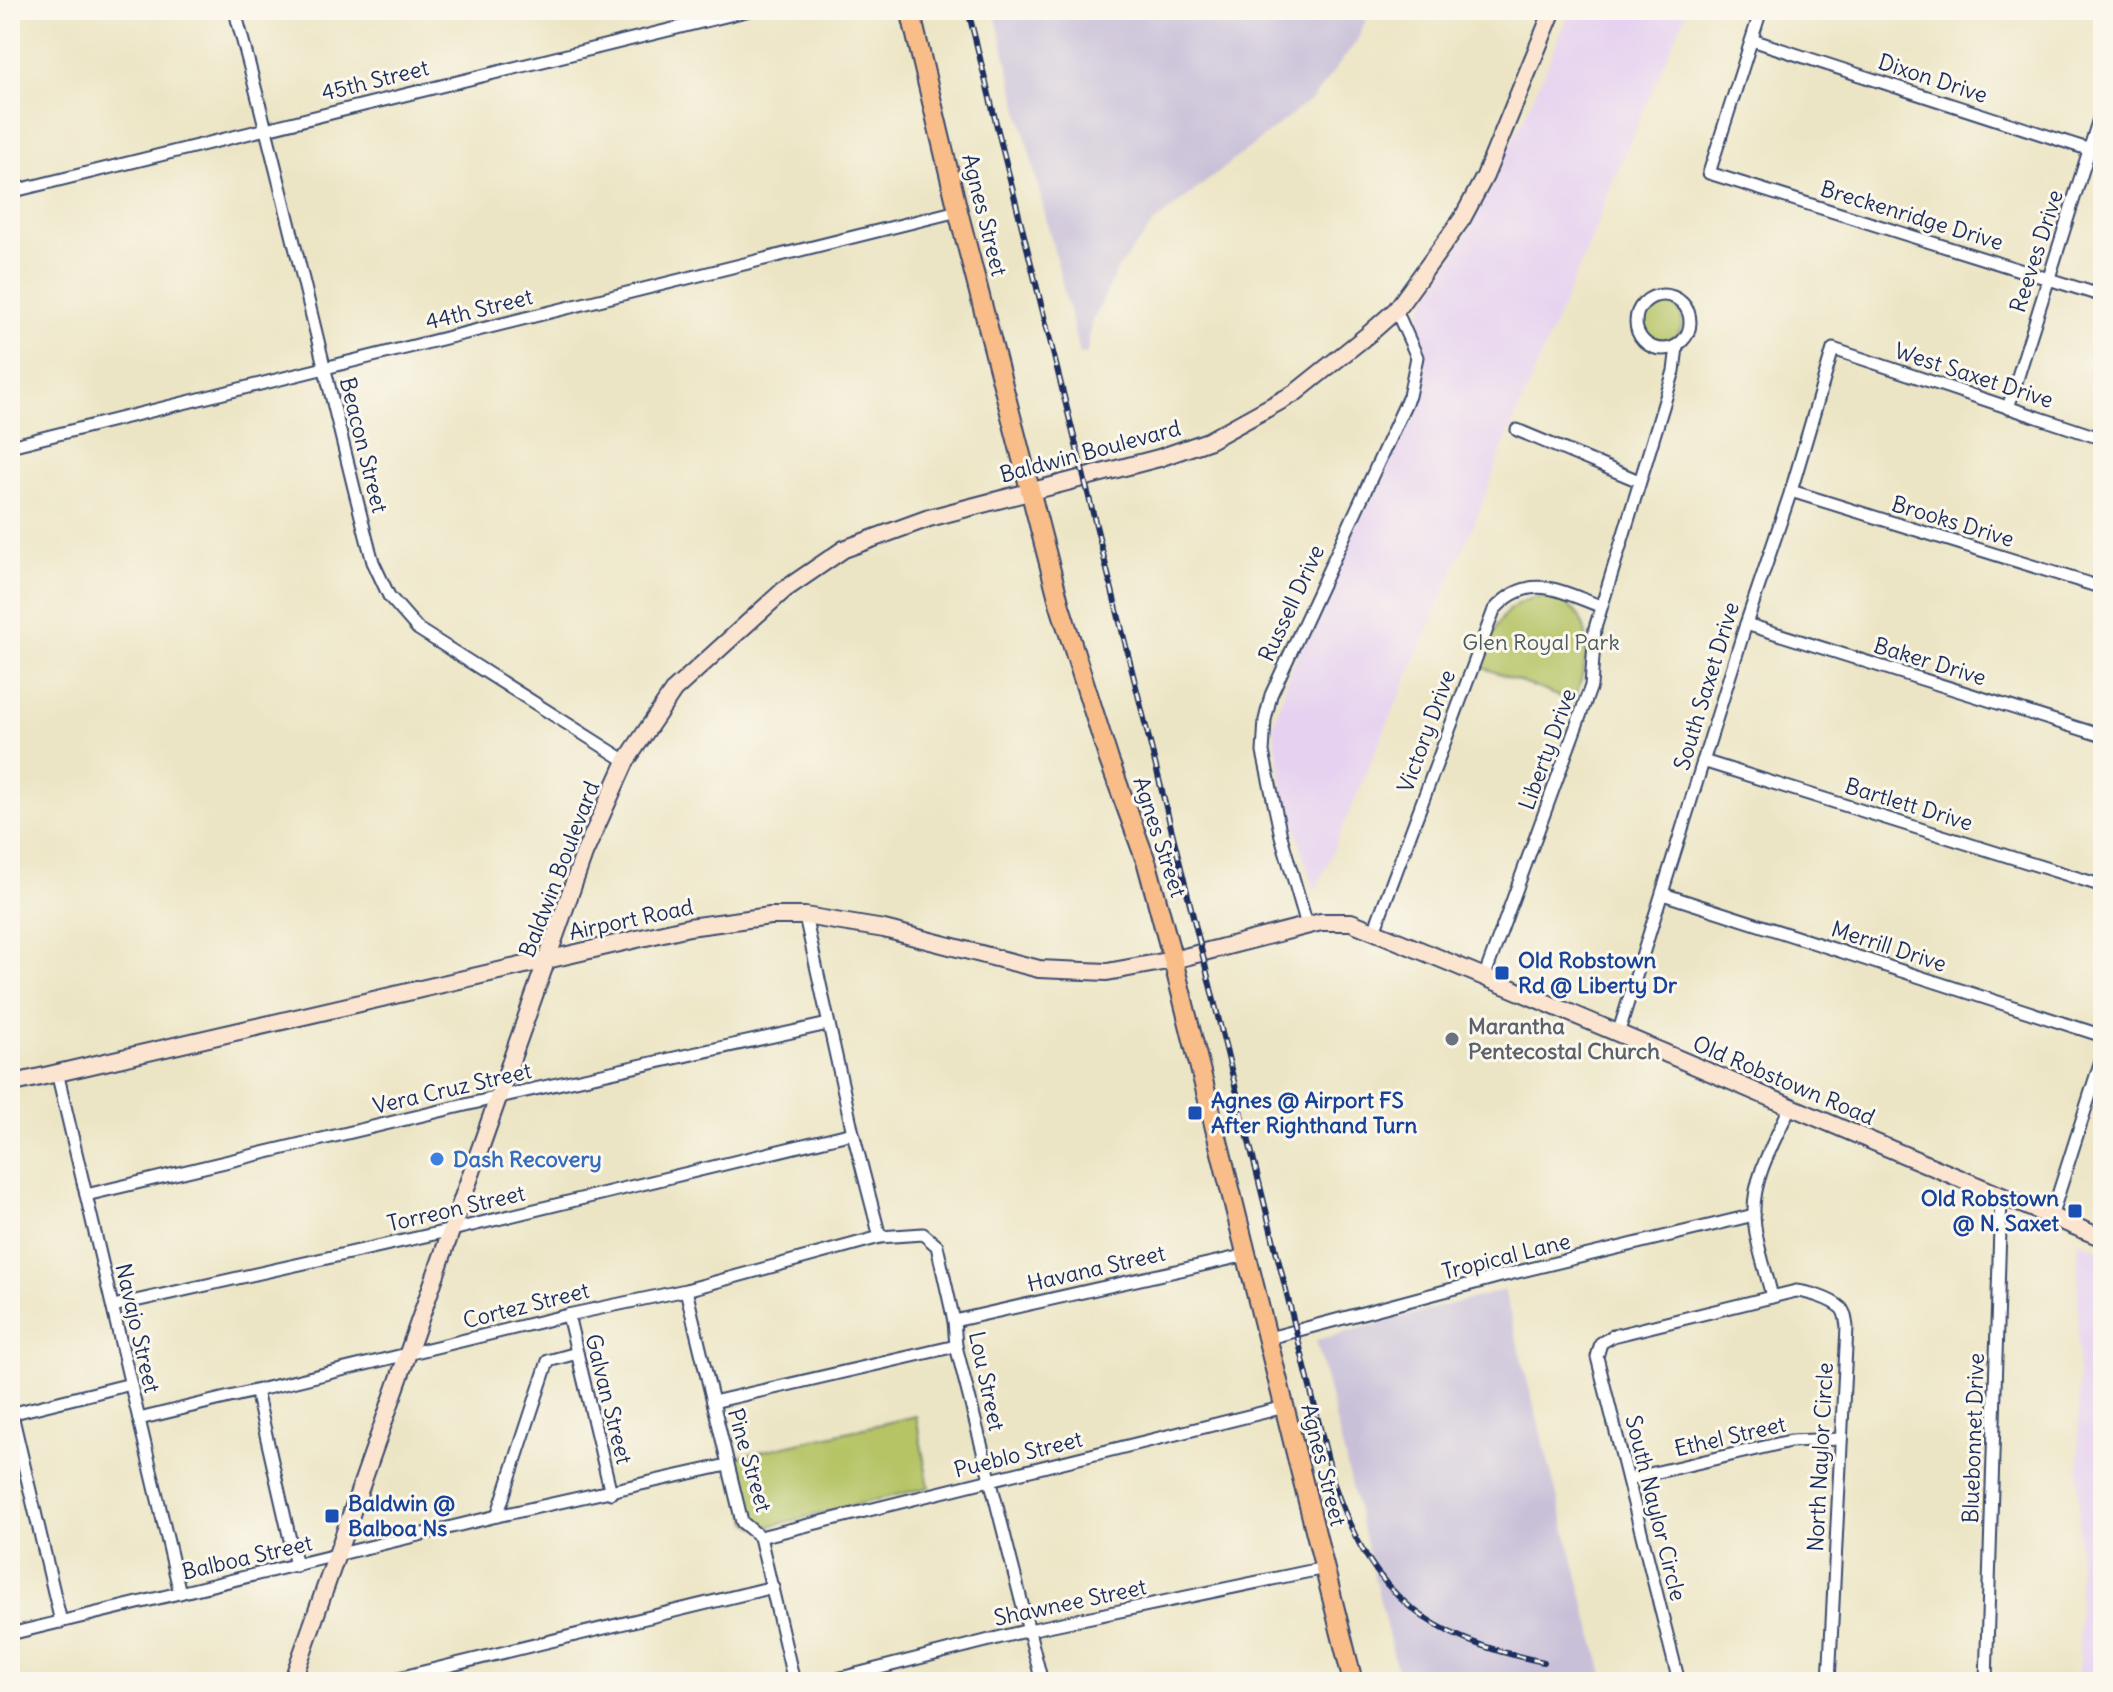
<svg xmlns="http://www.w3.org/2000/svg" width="2113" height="1692" viewBox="0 0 2113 1692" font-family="Delius,sans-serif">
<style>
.built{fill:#e6d2f0}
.industrial{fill:#c8bfd8}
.green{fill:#b6c466;stroke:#687a62;stroke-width:2}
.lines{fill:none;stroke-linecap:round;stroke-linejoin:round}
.street-casing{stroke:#3a4a6d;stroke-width:15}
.secondary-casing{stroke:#3a4a6d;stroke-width:20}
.primary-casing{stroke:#3a4a6d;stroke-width:22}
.street{stroke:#fff;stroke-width:11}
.secondary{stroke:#fce5d0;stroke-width:16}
.primary{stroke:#f8bd89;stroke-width:18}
.rail-casing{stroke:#1b2f5e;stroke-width:6}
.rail{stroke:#fbf7ec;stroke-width:3;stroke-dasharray:9;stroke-linecap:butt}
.transit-dot{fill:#1a4fb4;stroke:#fbf7ec;stroke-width:3}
.worship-dot{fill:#6b7280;stroke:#fbf7ec;stroke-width:3}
.shop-dot{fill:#3f7fe0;stroke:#fbf7ec;stroke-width:3}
.labels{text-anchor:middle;stroke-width:6;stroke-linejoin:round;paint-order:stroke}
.street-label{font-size:22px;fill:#1b2f5e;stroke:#fbf7ec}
.park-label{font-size:22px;fill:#4a5c60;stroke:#fbf7ec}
.transit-label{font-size:22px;font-weight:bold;fill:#164399;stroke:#fbf7ec;text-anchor:start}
.worship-label{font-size:22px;font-weight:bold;fill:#5b616d;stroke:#fbf7ec;text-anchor:start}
.shop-label{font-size:22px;font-weight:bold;fill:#366cbe;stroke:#fbf7ec;text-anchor:start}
</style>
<rect width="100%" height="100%" fill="#fbf7ec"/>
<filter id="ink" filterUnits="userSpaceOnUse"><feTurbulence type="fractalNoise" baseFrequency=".0125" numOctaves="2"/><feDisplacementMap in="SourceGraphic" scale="16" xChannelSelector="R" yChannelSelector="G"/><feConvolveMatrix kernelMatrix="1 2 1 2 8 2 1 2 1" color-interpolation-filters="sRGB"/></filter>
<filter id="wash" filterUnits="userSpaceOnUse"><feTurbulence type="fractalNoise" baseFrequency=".006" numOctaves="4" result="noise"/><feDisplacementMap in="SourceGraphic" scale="32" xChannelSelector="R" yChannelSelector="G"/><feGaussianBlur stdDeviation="1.8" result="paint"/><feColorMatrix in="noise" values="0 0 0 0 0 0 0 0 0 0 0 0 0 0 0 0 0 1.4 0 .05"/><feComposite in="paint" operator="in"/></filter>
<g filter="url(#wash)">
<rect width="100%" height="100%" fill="#ece5c5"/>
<g class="built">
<path d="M 1571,10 L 1688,10 L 1614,177 L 1592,237 L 1507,437 L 1480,509 L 1315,892 L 1283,787 L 1273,726 L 1291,669 L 1426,368 L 1419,318 L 1425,300 L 1469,229 L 1526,114 Z"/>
<path d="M 2078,1240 L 2103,1251 L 2103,1682 L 2079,1682 Z"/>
</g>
<g class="industrial">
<path d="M 994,10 L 1370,10 L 1357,41 L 1313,98 L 1155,222 L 1118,268 L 1091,325 L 1087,354 L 1080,355 Z"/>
<path d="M 1504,1290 L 1605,1682 L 1400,1682 L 1316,1340 Z"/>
</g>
<g class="green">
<circle cx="1663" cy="322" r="19"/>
<path d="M 1548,596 C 1602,612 1588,661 1574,702 L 1481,667 C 1495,629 1500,599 1548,596 Z"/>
<path d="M 916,1416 L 929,1487 L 762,1528 L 757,1528 L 748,1522 L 732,1458 Z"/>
</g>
</g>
<g filter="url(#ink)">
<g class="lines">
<g class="street-casing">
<g id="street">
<path d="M 1761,10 L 1709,173 L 2103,296"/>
<path d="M 237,19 C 284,192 323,367 367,540 L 373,562 L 389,596 L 418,629 L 626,761"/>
<path d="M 1752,40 L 2103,154"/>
<path d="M 10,192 L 750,10"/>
<circle cx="1663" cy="322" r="27"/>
<path d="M 2008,408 L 2103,106"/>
<path d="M 1517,430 L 1639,481"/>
<path d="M 10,446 L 958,211"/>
<path d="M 1791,491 L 2103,588"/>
<path d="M 1746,624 L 2103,736"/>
<path d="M 1703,761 L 2103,886"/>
<path d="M 1663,894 L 2103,1036"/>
<path d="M 805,916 L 853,1133 L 880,1237"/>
<path d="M 1307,925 L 1281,836 L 1263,752 L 1265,720 L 1271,695 L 1409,396 L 1417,357 L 1396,310"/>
<path d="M 1374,931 L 1494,610 C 1528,571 1560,591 1600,606"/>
<path d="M 1485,975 L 1591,686 L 1595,628 L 1674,371 L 1677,347"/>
<path d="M 1618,1034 L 1746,624 L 1791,491 L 1833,349 L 2103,439"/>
<path d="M 57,1072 L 180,1593"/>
<path d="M 86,1195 L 499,1097 L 828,1024"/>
<path d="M 2051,1217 L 2103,1054"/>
<path d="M 686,1290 L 742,1522 L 760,1537 L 794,1682"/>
<path d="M 1772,1297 C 1766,1270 1754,1239 1754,1212 C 1753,1176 1776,1139 1790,1107"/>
<path d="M 113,1306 L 452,1230 L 853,1133"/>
<path d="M 568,1315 L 611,1493"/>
<path d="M 954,1321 L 1247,1255"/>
<path d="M 1269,1338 L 1501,1276 L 1754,1215"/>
<path d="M 256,1391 L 296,1566"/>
<path d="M 713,1402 L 956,1346"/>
<path d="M 10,1406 L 61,1622"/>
<path d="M 10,1414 L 131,1384"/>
<path d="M 139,1419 L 568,1315 L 686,1290 L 880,1237 L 923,1234 L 937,1246 L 954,1321 L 956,1346 L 1042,1682"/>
<path d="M 1628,1479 L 1790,1441 L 1841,1439"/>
<path d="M 497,1516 L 548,1361 L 577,1353"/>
<path d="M 760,1537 L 1285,1407"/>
<path d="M 10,1634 L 497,1516 L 727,1465"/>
<path d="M 382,1682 L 773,1587"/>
<path d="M 825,1682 L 1029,1630 L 1325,1568"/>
<path d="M 1679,1682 L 1597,1357 L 1601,1343 L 1613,1336 L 1796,1291 C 1809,1292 1831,1299 1841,1308 C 1846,1313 1846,1321 1847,1327 L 1829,1682"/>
<path d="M 1986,1682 L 2001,1196"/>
</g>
</g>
<g class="secondary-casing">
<g id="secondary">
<path d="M 10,1084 L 689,927 L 770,916 L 805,916 L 884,929 L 1039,969 L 1107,972 L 1173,960 L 1321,922 L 1351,922 C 1603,1024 1852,1135 2103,1238"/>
<path d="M 292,1682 L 584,854 L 626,761 L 674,690 L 784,590 L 844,549 L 929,518 L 1159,458 L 1208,441 L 1295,393 L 1370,333 L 1396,310 L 1462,219 L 1485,176 L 1553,10"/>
</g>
</g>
<g class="primary-casing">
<path id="primary" d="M 910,10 L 958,211 L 1060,606 L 1109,760 L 1147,864 L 1173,960 L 1353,1682"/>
</g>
<use href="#street" class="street"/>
<use href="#secondary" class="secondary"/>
<use href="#primary" class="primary"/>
<g class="rail-casing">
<path id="rail" d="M 968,10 L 1334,1484 C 1373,1598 1427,1638 1544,1662"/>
</g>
<use href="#rail" class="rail"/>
</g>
</g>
<g class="transit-dot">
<rect x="1494" y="965" width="16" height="16" rx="4"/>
<rect x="1187" y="1105" width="16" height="16" rx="4"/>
<rect x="2067" y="1203" width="16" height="16" rx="4"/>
<rect x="324" y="1508" width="16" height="16" rx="4"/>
</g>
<circle class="worship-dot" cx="1452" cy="1039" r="8"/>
<circle class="shop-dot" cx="437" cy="1159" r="8"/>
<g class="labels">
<g class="street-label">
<text transform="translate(1933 78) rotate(18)" y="8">Dixon Drive</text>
<text transform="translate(375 80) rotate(-14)" y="8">45th Street</text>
<text transform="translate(985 215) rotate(76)" y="8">Agnes Street</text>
<text transform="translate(1912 215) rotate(17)" y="8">Breckenridge Drive</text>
<text transform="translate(2036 251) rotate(-72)" y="8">Reeves Drive</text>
<text transform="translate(479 309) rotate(-14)" y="8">44th Street</text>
<text transform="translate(1974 375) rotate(18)" y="8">West Saxet Drive</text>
<text transform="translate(364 445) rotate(76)" y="8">Beacon Street</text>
<text transform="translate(1090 451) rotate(-15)" y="8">Baldwin Boulevard</text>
<text transform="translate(1953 521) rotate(17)" y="8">Brooks Drive</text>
<text transform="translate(1291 603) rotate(-65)" y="8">Russell Drive</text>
<text transform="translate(1930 661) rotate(17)" y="8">Baker Drive</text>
<text transform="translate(1706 686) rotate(-73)" y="8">South Saxet Drive</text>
<text transform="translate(1426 731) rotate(-70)" y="8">Victory Drive</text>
<text transform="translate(1547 749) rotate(-70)" y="8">Liberty Drive</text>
<text transform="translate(1909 804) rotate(17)" y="8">Bartlett Drive</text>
<text transform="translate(1160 837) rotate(72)" y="8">Agnes Street</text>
<text transform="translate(559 869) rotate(-69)" y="8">Baldwin Boulevard</text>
<text transform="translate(631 919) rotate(-12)" y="8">Airport Road</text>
<text transform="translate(1889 946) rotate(18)" y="8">Merrill Drive</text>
<text transform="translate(1784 1080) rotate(23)" y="8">Old Robstown Road</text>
<text transform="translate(452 1088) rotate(-13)" y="8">Vera Cruz Street</text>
<text transform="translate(456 1208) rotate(-13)" y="8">Torreon Street</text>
<text transform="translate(1506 1256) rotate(-14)" y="8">Tropical Lane</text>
<text transform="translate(1096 1268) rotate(-13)" y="8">Havana Street</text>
<text transform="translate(526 1305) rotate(-14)" y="8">Cortez Street</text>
<text transform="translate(138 1328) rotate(77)" y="8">Navajo Street</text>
<text transform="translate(987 1381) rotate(78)" y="8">Lou Street</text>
<text transform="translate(609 1399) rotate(76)" y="8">Galvan Street</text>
<text transform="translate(1730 1436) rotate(-13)" y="8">Ethel Street</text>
<text transform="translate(1973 1438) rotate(-88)" y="8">Bluebonnet Drive</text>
<text transform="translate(1018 1454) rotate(-14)" y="8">Pueblo Street</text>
<text transform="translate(1820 1457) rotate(-87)" y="8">North Naylor Circle</text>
<text transform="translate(750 1460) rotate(74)" y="8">Pine Street</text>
<text transform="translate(1324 1465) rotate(76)" y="8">Agnes Street</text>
<text transform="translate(1656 1508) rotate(76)" y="8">South Naylor Circle</text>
<text transform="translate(247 1557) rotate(-13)" y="8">Balboa Street</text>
<text transform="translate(1070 1602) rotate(-12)" y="8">Shawnee Street</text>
</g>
<g class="park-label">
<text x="1541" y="650">Glen Royal Park</text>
</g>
<g class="transit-label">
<text x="1518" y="968">Old Robstown<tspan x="1518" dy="25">Rd @ Liberty Dr</tspan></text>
<text x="1211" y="1108">Agnes @ Airport FS<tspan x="1211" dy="25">After Righthand Turn</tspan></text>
<text x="2059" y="1206" text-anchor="end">Old Robstown<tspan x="2059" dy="25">@ N. Saxet</tspan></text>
<text x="348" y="1511">Baldwin @<tspan x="348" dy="25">Balboa Ns</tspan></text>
</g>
<g class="worship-label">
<text x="1468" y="1034">Marantha<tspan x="1468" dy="25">Pentecostal Church</tspan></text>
</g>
<g class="shop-label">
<text x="453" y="1167">Dash Recovery</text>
</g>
</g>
<rect width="2113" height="1692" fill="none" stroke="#fbf7ec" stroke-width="40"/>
</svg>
